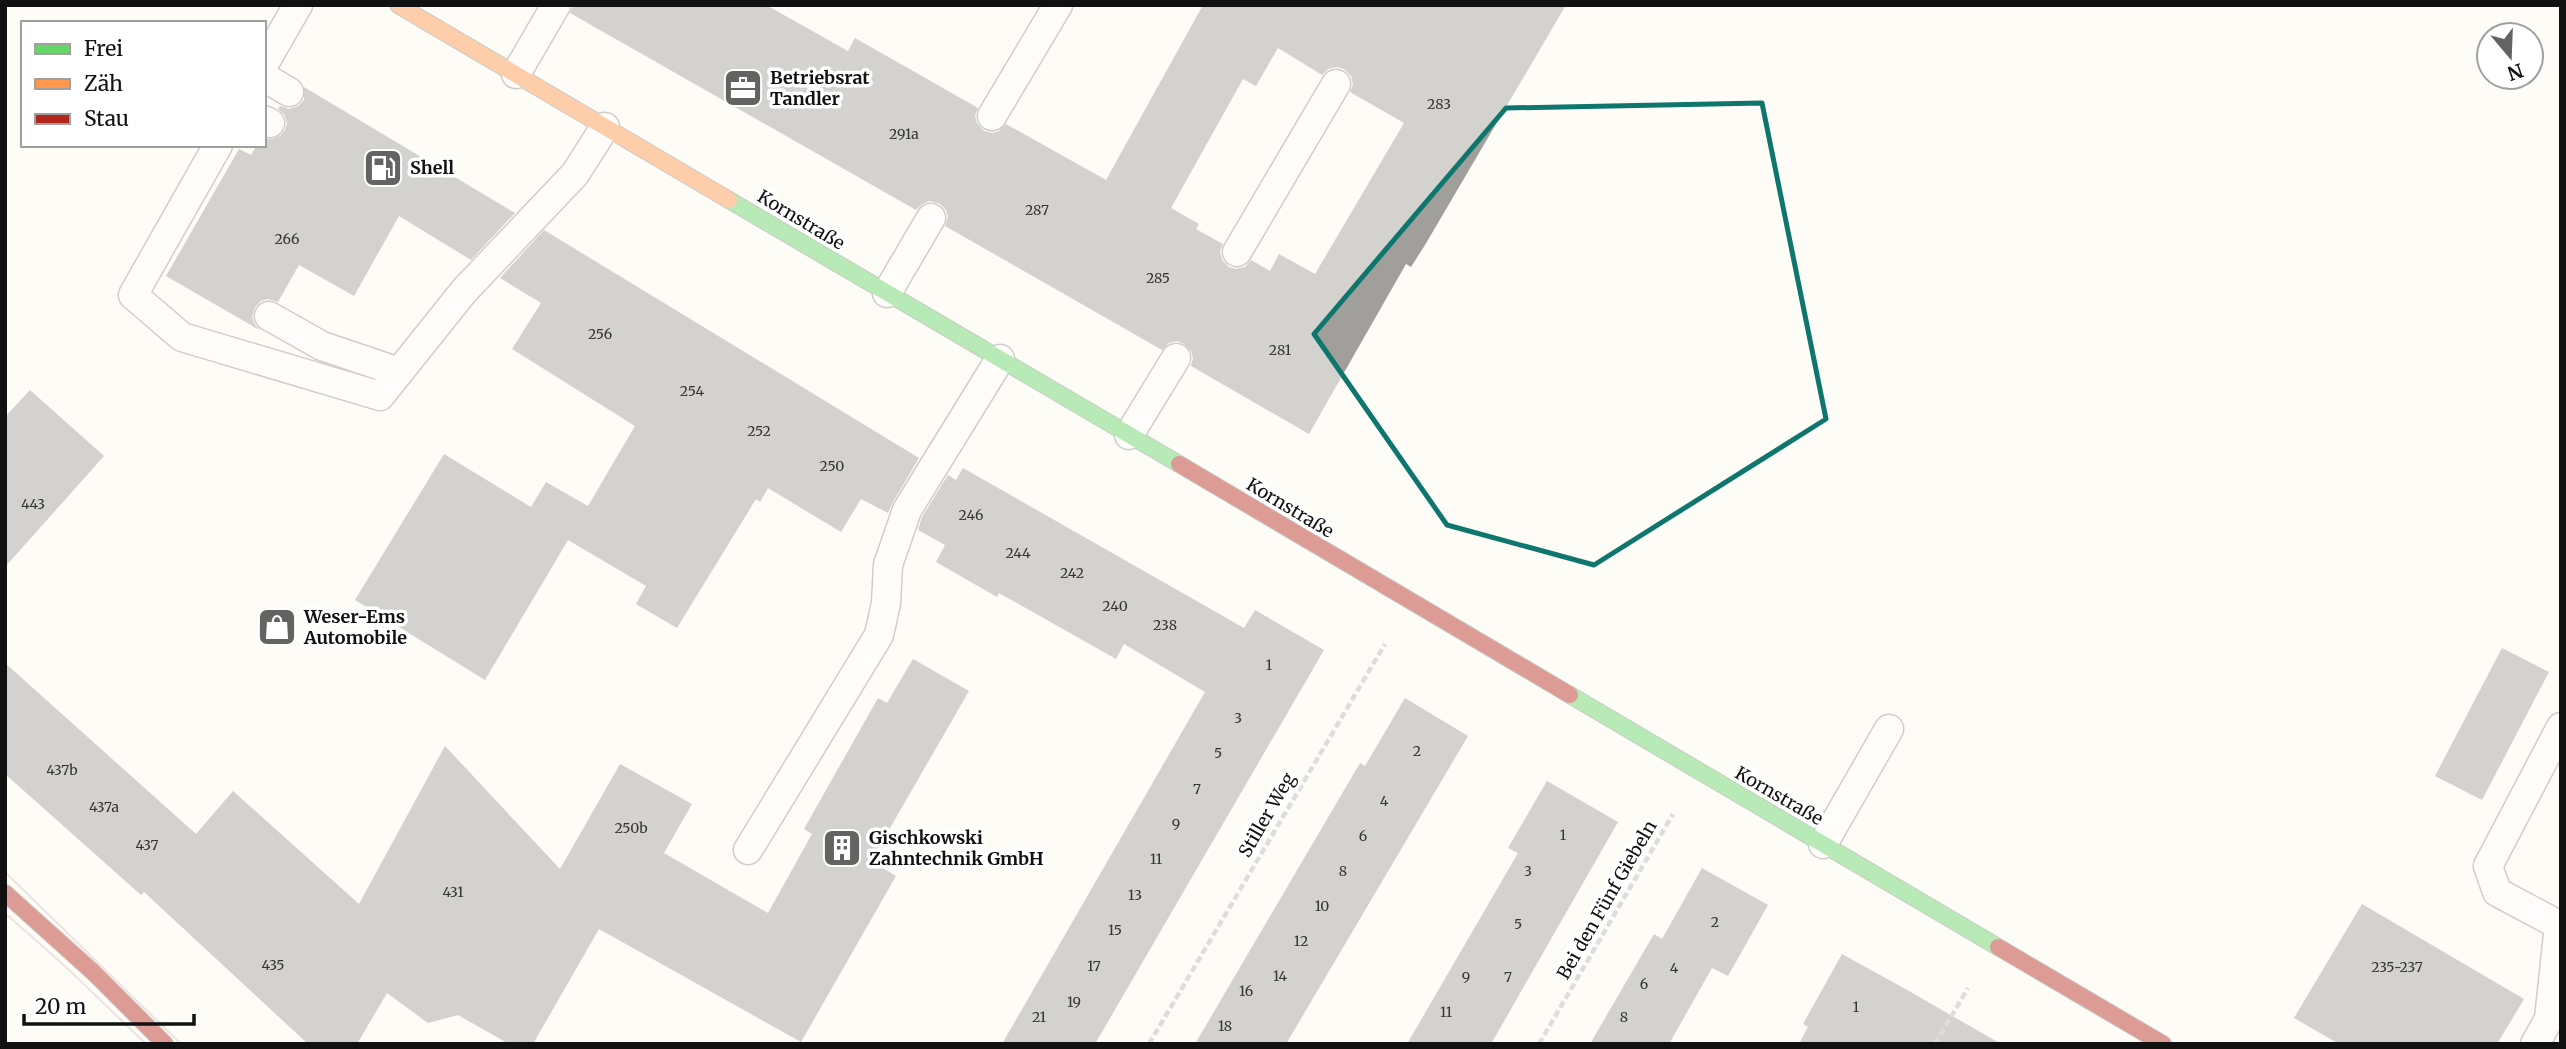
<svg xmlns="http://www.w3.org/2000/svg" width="2566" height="1049" viewBox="0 0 2566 1049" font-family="Merriweather,serif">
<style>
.building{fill:#a19f9c;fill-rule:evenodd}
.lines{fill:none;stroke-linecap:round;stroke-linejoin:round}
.lane-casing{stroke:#979795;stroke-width:31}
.fast-casing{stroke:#8e8d8b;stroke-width:18}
.slow-casing{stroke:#8e8d8b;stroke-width:18}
.jam-casing{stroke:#8e8d8b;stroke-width:18}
.path{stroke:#b9b9b8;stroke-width:4.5;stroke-dasharray:7 3.5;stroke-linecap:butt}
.lane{stroke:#fffffe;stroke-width:28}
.fast{stroke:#63d668;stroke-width:16}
.slow{stroke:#ff974d;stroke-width:16}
.jam{stroke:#b3261e;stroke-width:16}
.tram{stroke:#d9c6c7;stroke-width:2}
.marked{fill:none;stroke:#0f766e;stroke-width:5;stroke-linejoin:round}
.labels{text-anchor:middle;stroke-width:7;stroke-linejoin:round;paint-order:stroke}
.number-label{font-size:14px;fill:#353434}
.poi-label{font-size:18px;font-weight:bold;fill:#111;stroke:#fff;text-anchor:start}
.street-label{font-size:18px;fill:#111;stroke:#fff}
</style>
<rect width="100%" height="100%" fill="#fdfcf7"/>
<g class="building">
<path d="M 573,5 L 766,5 L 848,51 L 855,38 L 978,108 L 975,115 L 977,123 L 984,131 L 992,133 L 999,131 L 1006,124 L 1106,180 L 1203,5 L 1566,5 L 1425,245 L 1411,267 L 1406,264 L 1309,434 L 1191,366 L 1193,358 L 1191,351 L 1184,344 L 1177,341 L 1169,343 L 1162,350 L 945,226 L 948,217 L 946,210 L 940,204 L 930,201 L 922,204 L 916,210 L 570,13 ZM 1278,48 L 1322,75 L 1328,69 L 1337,67 L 1344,69 L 1351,76 L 1353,85 L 1350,92 L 1404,123 L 1315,274 L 1279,254 L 1270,271 L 1251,260 L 1245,267 L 1236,269 L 1229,267 L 1222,260 L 1220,251 L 1223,244 L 1196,229 L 1199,224 L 1171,208 L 1243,79 L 1256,86 Z"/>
<path d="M 304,87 L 515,213 L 471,260 L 399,216 L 354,296 L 299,265 L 278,302 L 268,299 L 261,301 L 255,307 L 252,317 L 255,325 L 261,331 L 166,276 L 239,149 L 251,155 L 257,145 L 264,145 L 264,138 L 272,139 L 280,136 L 285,130 L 287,123 L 284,114 L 278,109 L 280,106 L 289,109 L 298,106 L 304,100 Z"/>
<path d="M 544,230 L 919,458 L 893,502 L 888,513 L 861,499 L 841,532 L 768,488 L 760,502 L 756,499 L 677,628 L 636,604 L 646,586 L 568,540 L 485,680 L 355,600 L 444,454 L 531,507 L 546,482 L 588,506 L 635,426 L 512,349 L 541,303 L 500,278 Z"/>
<path d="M 30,390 L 104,456 L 5,567 L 5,417 Z"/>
<path d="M 963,468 L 1244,628 L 1255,610 L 1324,650 L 1095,1044 L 1002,1044 L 1205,692 L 1124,644 L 1116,659 L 999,593 L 997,597 L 936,562 L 945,545 L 918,530 L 922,517 L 948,475 L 956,480 Z"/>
<path d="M 2502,648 L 2549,672 L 2482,800 L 2435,776 Z"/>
<path d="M 913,659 L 969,691 L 871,861 L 896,876 L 801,1042 L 599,929 L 533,1044 L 509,1044 L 458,1015 L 428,1023 L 387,993 L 357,1044 L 308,1044 L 144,892 L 141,895 L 5,774 L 5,663 L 196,834 L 233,791 L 359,904 L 445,746 L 560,869 L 620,764 L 692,804 L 664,853 L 768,913 L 812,834 L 804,829 L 878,698 L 887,703 Z"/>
<path d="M 1405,698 L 1468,736 L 1286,1044 L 1195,1044 L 1360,763 L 1365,766 Z"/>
<path d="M 1547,781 L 1618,822 L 1491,1044 L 1407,1044 L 1518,853 L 1508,848 Z"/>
<path d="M 1702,868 L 1768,905 L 1728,976 L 1712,968 L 1669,1044 L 1590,1044 L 1654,934 L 1662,939 Z"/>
<path d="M 2362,904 L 2524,999 L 2497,1044 L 2339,1044 L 2294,1018 Z"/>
<path d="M 1842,954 L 1909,991 L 2001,1044 L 1799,1044 L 1808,1027 L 1803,1024 Z"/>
</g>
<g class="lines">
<g class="lane-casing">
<g id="lane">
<path d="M 264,64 L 298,5"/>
<path d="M 516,74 L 556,5"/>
<path d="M 264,77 L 289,92"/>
<path d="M 992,116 L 1058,5"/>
<path d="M 264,120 L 270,123"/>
<path d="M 218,145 L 133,295 L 182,337 L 380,396 L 464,291 L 575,174 L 605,127"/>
<path d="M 1237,252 L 1336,84"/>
<path d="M 887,293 L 931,218"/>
<path d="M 269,316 L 322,346 L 399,372"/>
<path d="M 1129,435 L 1176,358"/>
<path d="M 1823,844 L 1889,729"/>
<path d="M 748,850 L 879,635 L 886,603 L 888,565 L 907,510 L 1000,359"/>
<path d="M 2559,925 L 2497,892 L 2488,866 L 2561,727"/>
<path d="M 2535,1044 L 2549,1019 L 2559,925"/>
</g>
</g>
<g class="fast-casing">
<g id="fast">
<path d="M 729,200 L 1179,464"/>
<path d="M 1570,695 L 1998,947"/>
</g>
</g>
<g class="slow-casing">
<path id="slow" d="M 398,5 L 729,200"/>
</g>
<g class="jam-casing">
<g id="jam">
<path d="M 1179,464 L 1570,695"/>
<path d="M 5,893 L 93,972 L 165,1044"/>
<path d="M 1998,947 L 2163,1044"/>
</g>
</g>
<g class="path">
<path d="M 1149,1044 L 1385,644"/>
<path d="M 1539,1044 L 1673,814"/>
<path d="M 1935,1044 L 1968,988"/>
</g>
<use href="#lane" class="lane"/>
<use href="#fast" class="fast"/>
<use href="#slow" class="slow"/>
<use href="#jam" class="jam"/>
<g class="tram">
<path d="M 5,872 L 181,1044"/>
<path d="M 5,913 L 66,967 L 146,1044"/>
</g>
</g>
<path d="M0 0H2566V1049H0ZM 1762,103 L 1826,419 L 1594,565 L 1447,525 L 1314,334 L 1506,108 Z" fill="#fdfcf7" fill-opacity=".55" fill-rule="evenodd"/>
<path class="marked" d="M 1762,103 L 1826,419 L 1594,565 L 1447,525 L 1314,334 L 1506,108 Z"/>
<defs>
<g id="office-square" transform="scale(2.0125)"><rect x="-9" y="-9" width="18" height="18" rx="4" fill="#646362" stroke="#fff"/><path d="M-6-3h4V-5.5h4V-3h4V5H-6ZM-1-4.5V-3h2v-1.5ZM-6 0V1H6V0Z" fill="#fff"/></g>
<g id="fuel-square" transform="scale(2.0125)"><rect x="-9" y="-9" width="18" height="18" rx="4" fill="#646362" stroke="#fff"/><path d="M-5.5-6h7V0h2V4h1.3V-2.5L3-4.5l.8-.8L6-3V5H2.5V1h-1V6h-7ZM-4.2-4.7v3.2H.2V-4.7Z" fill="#fff"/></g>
<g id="shop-square" transform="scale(2.0125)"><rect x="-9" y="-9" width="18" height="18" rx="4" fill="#646362" stroke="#fff"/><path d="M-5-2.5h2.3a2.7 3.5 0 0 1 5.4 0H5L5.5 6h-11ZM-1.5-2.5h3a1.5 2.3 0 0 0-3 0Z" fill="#fff"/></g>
<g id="building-square" transform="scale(2.0125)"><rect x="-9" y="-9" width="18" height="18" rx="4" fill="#646362" stroke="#fff"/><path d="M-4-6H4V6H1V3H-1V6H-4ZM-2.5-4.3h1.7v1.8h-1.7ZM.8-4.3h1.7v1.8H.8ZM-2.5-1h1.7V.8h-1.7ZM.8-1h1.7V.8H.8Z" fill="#fff"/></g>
</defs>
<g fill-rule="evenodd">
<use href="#office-square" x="743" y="88"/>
<use href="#fuel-square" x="383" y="168"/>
<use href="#shop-square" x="277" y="627"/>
<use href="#building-square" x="842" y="848"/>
</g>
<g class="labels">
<g class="number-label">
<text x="1439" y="109">283</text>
<text x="904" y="139">291a</text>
<text x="1037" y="215">287</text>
<text x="287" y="244">266</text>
<text x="1158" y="283">285</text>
<text x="600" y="339">256</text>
<text x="1280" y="355">281</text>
<text x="692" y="396">254</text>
<text x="759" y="436">252</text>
<text x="832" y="471">250</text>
<text x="33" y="509">443</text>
<text x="971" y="520">246</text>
<text x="1018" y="558">244</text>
<text x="1072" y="578">242</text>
<text x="1115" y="611">240</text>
<text x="1165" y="630">238</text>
<text x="1269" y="670">1</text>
<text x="1238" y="723">3</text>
<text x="1417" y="756">2</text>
<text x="1218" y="758">5</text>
<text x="62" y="775">437b</text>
<text x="1197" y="794">7</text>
<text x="1384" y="806">4</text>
<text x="104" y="812">437a</text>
<text x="1176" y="829">9</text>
<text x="631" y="833">250b</text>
<text x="1563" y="840">1</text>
<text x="1363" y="841">6</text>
<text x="147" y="850">437</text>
<text x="1156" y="864">11</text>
<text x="1343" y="876">8</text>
<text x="1528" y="876">3</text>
<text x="453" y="897">431</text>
<text x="1135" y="900">13</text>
<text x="1322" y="911">10</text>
<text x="1715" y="927">2</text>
<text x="1518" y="929">5</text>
<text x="1115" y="935">15</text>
<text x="1301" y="946">12</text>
<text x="273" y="970">435</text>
<text x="1094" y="971">17</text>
<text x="2397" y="972">235-237</text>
<text x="1674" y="973">4</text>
<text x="1280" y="981">14</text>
<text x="1466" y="982">9</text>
<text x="1508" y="982">7</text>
<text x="1644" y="989">6</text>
<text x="1246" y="996">16</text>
<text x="1074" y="1007">19</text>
<text x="1856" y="1012">1</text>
<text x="1446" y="1017">11</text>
<text x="1039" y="1022">21</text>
<text x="1624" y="1022">8</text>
<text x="1225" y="1031">18</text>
</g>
<g class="poi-label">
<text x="770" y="84">Betriebsrat<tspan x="770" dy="21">Tandler</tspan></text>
<text x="410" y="174">Shell</text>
<text x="304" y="623">Weser-Ems<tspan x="304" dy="21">Automobile</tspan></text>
<text x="869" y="844">Gischkowski<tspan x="869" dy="21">Zahntechnik GmbH</tspan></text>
</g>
<g class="street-label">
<text transform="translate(801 220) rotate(31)" y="6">Kornstraße</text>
<text transform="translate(1290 508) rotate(31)" y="6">Kornstraße</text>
<text transform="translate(1779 796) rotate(30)" y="6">Kornstraße</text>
<text transform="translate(1267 815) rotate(-60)" y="6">Stiller Weg</text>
<text transform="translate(1607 900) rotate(-60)" y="6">Bei den Fünf Giebeln</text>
</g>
</g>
<rect width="2566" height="1049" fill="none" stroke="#111111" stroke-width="14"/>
<rect x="21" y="21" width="245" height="126" fill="#ffffff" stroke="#a0a0a0" stroke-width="2"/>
<rect x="35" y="44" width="35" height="10" fill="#63d668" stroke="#a0a0a0" stroke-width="2"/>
<text x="84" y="56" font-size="21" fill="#111111">Frei</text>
<rect x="35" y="79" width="35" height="10" fill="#ff974d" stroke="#a0a0a0" stroke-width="2"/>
<text x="84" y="91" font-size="21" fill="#111111">Zäh</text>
<rect x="35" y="114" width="35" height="10" fill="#b3261e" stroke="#a0a0a0" stroke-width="2"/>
<text x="84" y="126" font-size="21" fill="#111111">Stau</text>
<g transform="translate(2510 56) rotate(161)"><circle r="33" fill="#ffffff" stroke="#a0a0a0" stroke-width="2"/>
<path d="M0-5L12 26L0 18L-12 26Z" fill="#646362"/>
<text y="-10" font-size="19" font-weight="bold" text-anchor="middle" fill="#111111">N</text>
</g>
<path d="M24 1014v10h170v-10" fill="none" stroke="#111111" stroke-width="3.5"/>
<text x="35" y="1014" font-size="21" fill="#111111" stroke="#ffffff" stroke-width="5" paint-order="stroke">20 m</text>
</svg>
